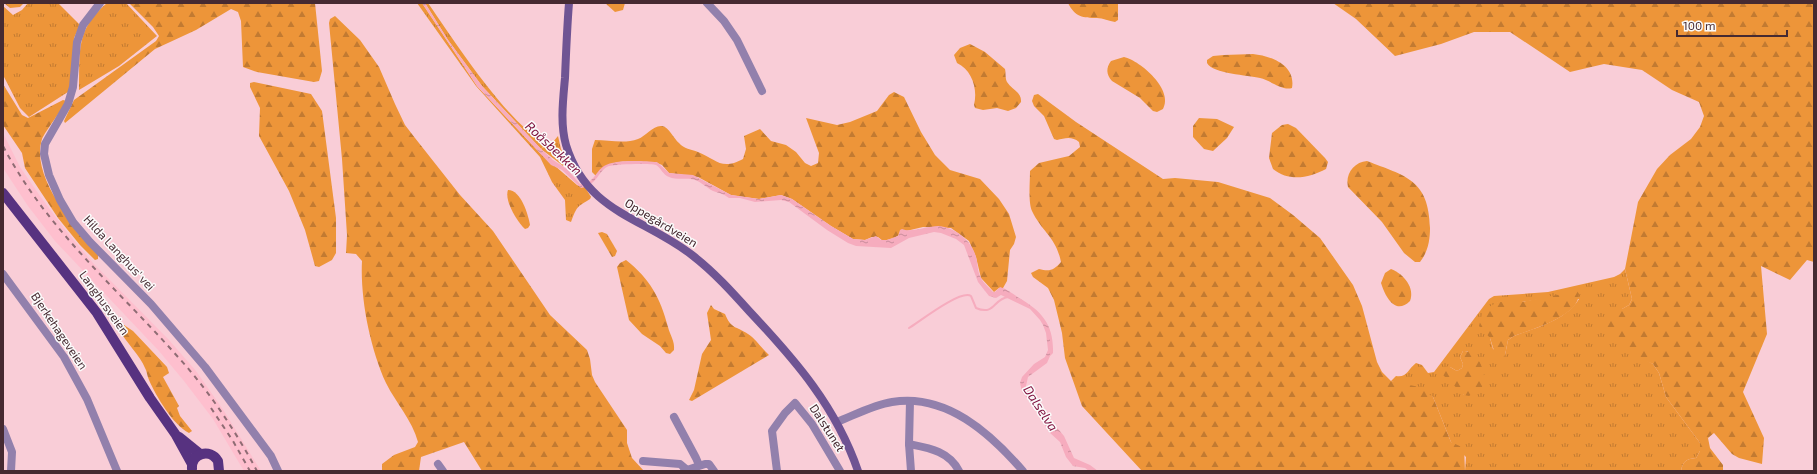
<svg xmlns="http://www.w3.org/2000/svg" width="1817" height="474" viewBox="0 0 1817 474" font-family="'Exo 2',sans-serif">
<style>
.built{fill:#febfce}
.grass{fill:url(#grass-tufts);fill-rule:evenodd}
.forest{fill:url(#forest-firs)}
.water{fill:url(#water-ripples)}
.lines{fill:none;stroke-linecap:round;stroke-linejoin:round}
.stream{stroke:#f6acbe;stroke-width:2}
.street{stroke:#9280ac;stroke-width:8}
.secondary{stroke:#6f5493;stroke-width:8}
.primary{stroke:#573280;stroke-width:10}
.rail{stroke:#8f6c74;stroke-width:2;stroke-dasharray:5 5;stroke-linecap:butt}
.labels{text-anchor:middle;stroke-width:3;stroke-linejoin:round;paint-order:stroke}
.street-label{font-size:12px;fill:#462a31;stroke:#fbfbfb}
.water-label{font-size:13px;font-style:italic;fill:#811541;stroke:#fbfbfb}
</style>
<defs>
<pattern id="grass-tufts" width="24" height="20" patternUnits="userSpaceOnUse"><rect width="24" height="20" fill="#ed9539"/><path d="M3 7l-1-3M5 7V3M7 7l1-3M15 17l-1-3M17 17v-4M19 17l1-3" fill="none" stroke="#c27a31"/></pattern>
<pattern id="forest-firs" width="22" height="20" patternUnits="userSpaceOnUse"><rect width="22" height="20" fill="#ed9539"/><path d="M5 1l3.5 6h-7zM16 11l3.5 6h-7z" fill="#c27a31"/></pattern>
<pattern id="water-ripples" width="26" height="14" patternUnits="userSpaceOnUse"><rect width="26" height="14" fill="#f6acbe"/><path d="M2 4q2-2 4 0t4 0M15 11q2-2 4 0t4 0" fill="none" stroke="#c98c9b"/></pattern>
</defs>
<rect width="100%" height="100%" fill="#f9cdd7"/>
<path class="built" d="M 3,133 L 20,167 L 40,196 L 67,232 L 93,263 L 169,340 L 196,371 L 224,411 L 261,471 L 244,471 L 213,419 L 184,381 L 159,351 L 55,241 L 28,206 L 3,168 Z"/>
<g class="grass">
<path d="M 28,3 L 58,3 L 80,25 L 74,38 L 71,90 L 29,117 L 20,108 L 3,75 L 3,6 L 13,15 L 22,10 Z"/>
<path d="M 107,3 L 126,3 L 157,36 L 119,66 L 79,90 C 80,52 75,30 107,3 Z"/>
<path d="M 417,3 L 422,3 L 477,86 L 539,152 L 577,185 L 581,187 L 585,187 L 591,197 L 590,199 C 577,207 577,206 571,222 L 566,220 L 565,200 L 552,182 L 540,157 L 476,86 Z"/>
<path d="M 425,3 L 428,3 C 445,27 523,149 553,142 L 558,136 L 561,149 L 567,162 L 563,166 L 558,162 L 557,156 L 559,151 L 543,147 L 541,149 L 482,86 L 448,40 Z"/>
<path d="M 605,3 L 625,3 L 623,10 L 615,12 Z"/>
<path d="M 1625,269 L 1632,299 L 1629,305 L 1622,309 L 1644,359 L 1653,364 L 1659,373 L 1666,397 L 1700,443 L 1700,451 L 1696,458 C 1686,459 1683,461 1681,471 L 1465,471 L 1466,457 L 1451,442 L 1433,397 L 1391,381 L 1396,376 C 1407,378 1408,369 1416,363 L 1422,365 L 1428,373 L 1434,372 L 1489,299 L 1494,296 L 1548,292 L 1614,277 L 1620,274 ZM 1547,298 L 1579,299 C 1565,321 1537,327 1514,336 L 1508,340 L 1505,355 L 1493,349 L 1490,338 L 1498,302 L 1522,302 ZM 1463,351 L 1468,351 L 1464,395 L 1450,367 L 1457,371 L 1462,368 L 1463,364 L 1460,357 Z"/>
</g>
<g class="forest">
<path d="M 4,3 L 24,3 L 20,7 L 10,8 Z"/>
<path d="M 129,3 L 315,3 L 322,71 L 319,81 L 314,82 L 257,72 L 243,67 L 241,21 L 238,12 L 231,9 L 196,30 L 155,49 L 65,123 L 64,121 L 74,100 L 156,41 L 159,36 L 153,27 Z"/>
<path d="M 1068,3 L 1118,3 L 1118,20 L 1115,22 C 1109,21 1103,18 1097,18 C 1083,18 1075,17 1068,3 Z"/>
<path d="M 1333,3 L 1814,3 L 1814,262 L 1807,260 L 1790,280 L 1761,266 L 1767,334 L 1743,392 L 1764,438 L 1762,464 L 1739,458 L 1732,454 L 1714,433 L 1708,438 L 1710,448 L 1723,465 L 1723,471 L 1681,471 C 1683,461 1686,459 1696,458 L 1700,451 L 1700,443 L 1666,397 L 1659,373 L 1653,364 L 1627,353 L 1615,342 L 1606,332 L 1604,321 L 1613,314 L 1629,305 L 1632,299 L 1625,269 L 1638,202 L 1657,169 L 1670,155 L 1691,139 L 1700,127 L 1704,116 L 1699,102 L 1672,90 L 1642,70 L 1604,64 L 1570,72 L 1510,32 L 1474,32 L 1441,44 L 1395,56 L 1356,19 Z"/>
<path d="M 335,16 L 360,40 L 379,67 L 395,104 L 405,125 L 415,138 L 460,195 L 493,231 L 550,315 L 587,350 L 590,359 L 592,375 L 595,382 L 627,430 L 627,443 L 632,458 L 644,471 L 482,471 L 464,442 L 421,457 L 419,471 L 382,471 L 382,464 L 394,455 L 415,447 L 418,442 C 412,420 396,403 386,383 C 370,348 360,298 362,261 L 356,254 L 346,253 L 347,235 L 342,159 L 329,23 L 330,19 Z"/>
<path d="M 970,44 L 985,52 L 1005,69 C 1006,73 1005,78 1007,82 C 1012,90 1022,92 1021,102 L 1016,108 L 1008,111 L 997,108 L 983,110 L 975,108 L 974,105 C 978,89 972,70 957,63 L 954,55 L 960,48 Z"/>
<path d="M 1253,54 C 1271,56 1296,65 1292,88 C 1282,91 1270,80 1260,78 C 1248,75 1213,74 1207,63 L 1207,60 L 1213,56 L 1224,55 Z"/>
<path d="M 1124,57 C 1141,61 1174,90 1163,109 L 1157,112 L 1153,111 L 1140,98 L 1112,81 C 1106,74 1106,68 1111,61 Z"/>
<path d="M 254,82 L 311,94 L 322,111 L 336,218 L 336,253 L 332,260 L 319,267 L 315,266 L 305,230 L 289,191 L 259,136 L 260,108 L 250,87 L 250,83 Z"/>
<path d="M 3,84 L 22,115 L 28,118 L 63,100 L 67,101 C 62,109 45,132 42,139 C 30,179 76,226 98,255 L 98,259 L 95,260 L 80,245 L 58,218 L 25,168 L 22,153 L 3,125 Z"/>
<path d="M 894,92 L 904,97 L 921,132 L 935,155 L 950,170 L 980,179 L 999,199 L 1009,214 L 1016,237 L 1014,244 L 1010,250 L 1007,281 L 1003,288 L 999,288 L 994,292 L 981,278 L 976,257 L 969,241 L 951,228 L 923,227 L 906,231 L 894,238 L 883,241 L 878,237 L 872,237 L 865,240 L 853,239 L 831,226 L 792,199 L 781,195 L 759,199 L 731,195 L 698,177 L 669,173 L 662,165 L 655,162 C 635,162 608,156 596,176 L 592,172 L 592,149 L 595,140 C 609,140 625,144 638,139 C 646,136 653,125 662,126 C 669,127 674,139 679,143 C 684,149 691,149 698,152 C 716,159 721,171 743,159 L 746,149 L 744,136 L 760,129 L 771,141 L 786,145 L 796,152 L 805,163 L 811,166 L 818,163 L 819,153 L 806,118 L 837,125 L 850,122 L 877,111 L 889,95 Z"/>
<path d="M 1038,94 L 1076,122 L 1163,179 L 1175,178 L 1218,182 L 1270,198 L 1293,215 L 1320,238 L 1353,285 L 1362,306 L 1377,362 L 1382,372 L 1391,381 L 1419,387 L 1433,397 L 1451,442 L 1464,448 L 1465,471 L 1142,471 L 1082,406 L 1065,358 L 1062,333 L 1054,300 L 1048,288 L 1033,277 L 1031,273 L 1039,269 C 1050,272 1054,270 1061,262 C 1056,237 1042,232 1032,211 C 1028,202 1030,182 1030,171 L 1039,163 L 1069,156 L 1080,147 L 1079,142 C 1072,136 1065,138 1057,140 L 1054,139 L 1044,116 L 1034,106 L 1032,101 L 1034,95 Z"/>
<path d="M 1199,118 L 1217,119 L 1234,127 L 1227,138 L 1213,151 L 1204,149 L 1193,137 L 1193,126 Z"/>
<path d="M 1288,124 L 1296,128 L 1325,158 L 1328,162 L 1326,169 C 1309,178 1289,182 1273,169 L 1269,158 L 1272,133 L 1282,125 Z"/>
<path d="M 545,146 L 558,148 L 559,151 L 557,156 L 558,162 L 541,149 Z"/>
<path d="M 1367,161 C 1405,176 1429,179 1430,228 C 1430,240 1428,252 1420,262 L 1415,262 L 1404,253 L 1382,222 L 1348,187 C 1345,174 1354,162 1367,161 Z"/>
<path d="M 508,190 C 521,190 528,214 530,225 L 528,228 L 525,229 C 517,222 504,200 508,190 Z"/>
<path d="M 602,232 L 607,234 L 617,251 L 615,256 L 612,257 L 598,233 Z"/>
<path d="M 626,260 C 650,279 660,297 668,327 C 670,335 675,341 674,350 L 670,354 L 666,353 L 660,346 L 642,334 L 629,320 L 617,267 L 620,263 Z"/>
<path d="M 1391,269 C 1404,274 1415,288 1410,301 C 1395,316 1385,296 1381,283 L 1385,273 Z"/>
<path d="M 1577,291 L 1579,294 C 1578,317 1532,329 1514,336 L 1508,340 L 1505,355 L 1502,358 L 1496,357 L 1490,338 L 1479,326 L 1482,315 L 1487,308 L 1498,302 L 1522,302 Z"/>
<path d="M 711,305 L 714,309 L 725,314 C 731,329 736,326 748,334 C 756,339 762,349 769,355 L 692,401 L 689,400 L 694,390 L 702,354 L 711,340 L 707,313 Z"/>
<path d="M 124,325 L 133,331 L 167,367 L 169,373 L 163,377 L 179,406 L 177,408 L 180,416 L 192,431 L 189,433 C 173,425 156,396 149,380 C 147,376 147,371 145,368 C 140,355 126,343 119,329 Z"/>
<path d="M 1463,351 C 1479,350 1483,368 1485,381 L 1482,387 L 1469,396 L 1464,395 L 1443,375 L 1445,369 L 1448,366 L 1457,371 L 1462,368 L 1463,364 L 1460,357 Z"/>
</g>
<path class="water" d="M 422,3 L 425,3 L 448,40 L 482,86 L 541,149 L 553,160 L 567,169 L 580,184 C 593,185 595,172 604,166 C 615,159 644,161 657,162 L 669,173 L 693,175 L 731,195 L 759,199 L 781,195 L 792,199 L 831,226 L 853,239 L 865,240 L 876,236 L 881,240 L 887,240 L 898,236 L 900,230 L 902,229 C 911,233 928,226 938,226 C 955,227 972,241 976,257 C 978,264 977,271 981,278 C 983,283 989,287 993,292 L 995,292 L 1000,287 C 1007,289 1013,294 1019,298 C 1042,311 1054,325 1053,353 L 1050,356 L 1047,363 L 1028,377 L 1026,386 L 1039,402 L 1043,411 L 1064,436 L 1074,458 L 1090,465 L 1098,471 L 1089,471 L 1085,468 L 1073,466 L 1066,457 L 1060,442 L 1049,432 L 1035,408 L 1022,392 L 1020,383 L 1022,377 L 1034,364 L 1045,357 L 1048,350 L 1046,333 L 1043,325 L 1040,320 L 1030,309 L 1001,295 L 996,298 L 989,296 L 978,282 L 964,245 L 956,239 L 941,233 L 934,232 L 909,238 L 891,248 L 856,246 L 848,243 L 827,230 L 789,202 L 781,200 L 755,202 L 740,198 L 729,198 C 724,194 719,193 713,191 C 705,187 700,180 691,179 C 684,178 677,180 669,177 C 663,175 661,168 656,165 C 650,163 616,164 609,166 C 599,169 597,186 581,188 L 562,170 L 551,165 L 477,86 Z"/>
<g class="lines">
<path class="stream" d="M 909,328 C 919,322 961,289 971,296 L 976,308 C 995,316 993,299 1008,297"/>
<g class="street">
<path d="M 100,3 L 83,25 L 77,42 L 73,87 L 68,104 L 45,144 L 44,154 L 49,175 L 60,200 L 73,222 L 90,242 L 151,304 L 205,367 L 271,456 L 278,471"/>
<path d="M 707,3 L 724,21 L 737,40 L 762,91"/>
<path d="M 3,274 L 64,357 L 87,399 L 117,471"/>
<path d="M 910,401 L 909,444 L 911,471"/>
<path d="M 674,417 L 696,458 L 699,465"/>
<path d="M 837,422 C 855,415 873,405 892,402 C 946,393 990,433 1023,471"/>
<path d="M 3,429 L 12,452 L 11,471"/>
<path d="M 909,444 C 929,448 949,451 959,471"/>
<path d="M 643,461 L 680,464 L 686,469"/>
<path d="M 438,464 L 443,471"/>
<path d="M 684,471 L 705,464 L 709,464 L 714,471"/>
<path d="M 777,471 L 772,431 L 785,413 L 795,403 L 812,424 L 840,471"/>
</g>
<path class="secondary" d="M 569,3 C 567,28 566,53 565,78 C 563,100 560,124 566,145 C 587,213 643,217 692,255 C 714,272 732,292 750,312 C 796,361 836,407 858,471"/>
<g class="primary">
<path d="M 3,193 L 97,313 L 150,398 L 176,435 L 192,464"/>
<path d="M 179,437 L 200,454"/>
<path d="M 192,469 C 191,453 210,448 218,461 L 219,471"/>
</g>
<g class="rail">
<path d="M 3,146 C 47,230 116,287 178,357 C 209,391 235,430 257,471"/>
<path d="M 211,408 L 233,441 L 250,471"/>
</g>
</g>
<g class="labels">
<g class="street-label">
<text transform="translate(661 223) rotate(31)" y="4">Oppegårdveien</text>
<text transform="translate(119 253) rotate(47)" y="4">Hilda Langhus' vei</text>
<text transform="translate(104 303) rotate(54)" y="4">Langhusveien</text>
<text transform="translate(59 331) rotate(56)" y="4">Bjerkehageveien</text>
<text transform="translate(827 428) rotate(57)" y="4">Dalstunet</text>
</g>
<g class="water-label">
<text transform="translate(554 148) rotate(43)" y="5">Roåsbekken</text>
<text transform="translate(1041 408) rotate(57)" y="5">Dalselva</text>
</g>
</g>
<rect width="1817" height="474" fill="none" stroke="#462a31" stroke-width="8"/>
<path d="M1677 30v6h110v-6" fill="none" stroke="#462a31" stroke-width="2"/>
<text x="1683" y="30" font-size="12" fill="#462a31" stroke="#fbfbfb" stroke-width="3" paint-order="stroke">100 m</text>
</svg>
